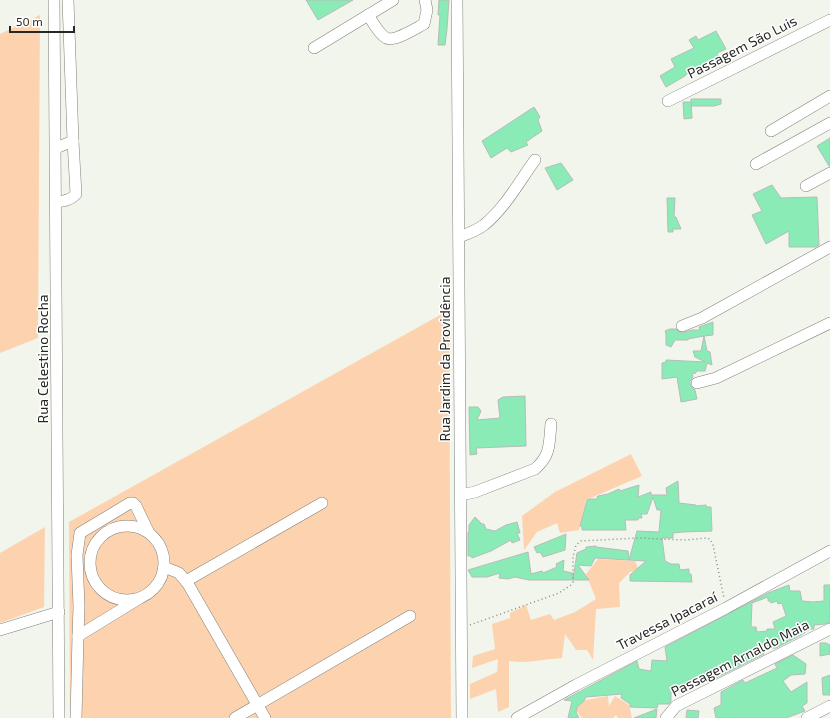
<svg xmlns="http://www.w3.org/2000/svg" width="830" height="718" viewBox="0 0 830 718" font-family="'Exo 2',sans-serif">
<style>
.green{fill:#fdd3af}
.building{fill:#8aebb6;stroke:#b5bdb8;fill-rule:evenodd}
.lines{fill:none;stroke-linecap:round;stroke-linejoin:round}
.minor-casing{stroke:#7e817a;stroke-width:12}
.path{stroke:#898c86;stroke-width:1.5;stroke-dasharray:1 3;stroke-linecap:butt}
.minor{stroke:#fff;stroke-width:11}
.labels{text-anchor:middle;stroke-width:3;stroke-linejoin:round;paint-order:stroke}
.street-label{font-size:14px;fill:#272825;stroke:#fff}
</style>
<rect width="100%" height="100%" fill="#f1f5ec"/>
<g class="green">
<path d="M 40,15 L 38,338 L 0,353 L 0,34 Z"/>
<path d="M 449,310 L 451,718 L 70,718 L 69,522 Z"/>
<path d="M 631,454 L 642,476 L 586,500 L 579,530 L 560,533 L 557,523 L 537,532 L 524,550 L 522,516 L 555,492 Z"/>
<path d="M 45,527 L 44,607 L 0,623 L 0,553 Z"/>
<path d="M 598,559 L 635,561 L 639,570 L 630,572 L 619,583 L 620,607 L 596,609 L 593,660 L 587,650 L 576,650 L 565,634 L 562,658 C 545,659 526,664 509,661 L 509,707 L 498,712 L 496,689 L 470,699 L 470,684 L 497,672 L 498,659 L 472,668 L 473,656 L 495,649 L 492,624 L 510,618 L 510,613 L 526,605 L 531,620 L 550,614 L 554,620 L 575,612 L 596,599 L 586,574 Z"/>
<path d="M 608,696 L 609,706 L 615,696 L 629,705 L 632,718 L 618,718 L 616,715 L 613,718 L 582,718 L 575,709 L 586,700 Z"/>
</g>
<g class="building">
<path d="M 306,0 L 353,0 L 318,20 Z"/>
<path d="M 439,0 L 449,0 L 447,29 L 445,45 L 438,45 L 440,15 L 438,15 Z"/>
<path d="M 716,31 L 726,49 L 717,53 L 720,59 L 705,67 L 704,65 L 685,75 L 685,76 L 666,87 L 660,76 L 675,67 L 671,59 L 694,48 L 689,40 L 696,36 L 698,40 Z"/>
<path d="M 691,99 L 721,99 L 721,104 L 714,106 L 691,106 Z"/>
<path d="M 683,102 L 691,102 L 692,118 L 684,119 Z"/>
<path d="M 534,107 L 540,117 L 538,120 L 542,131 L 526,142 L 528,145 L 511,152 L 507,148 L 491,158 L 482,141 Z"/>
<path d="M 830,138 L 830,166 L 829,166 L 817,146 Z"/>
<path d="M 561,163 L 573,180 L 557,190 L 545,168 Z"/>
<path d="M 772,185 L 781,198 L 817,197 L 819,245 L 816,247 L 789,247 L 789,231 L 766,244 L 752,215 L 762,211 L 753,194 Z"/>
<path d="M 667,198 L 675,198 L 674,217 L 676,217 L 681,229 L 673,229 L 673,232 L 668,232 Z"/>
<path d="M 713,322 L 713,335 L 704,336 L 707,351 L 710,352 L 712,365 L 707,363 L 705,371 L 696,371 L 696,373 L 692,374 L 693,377 L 690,381 L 690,384 L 692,388 L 695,390 L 697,399 L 681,402 L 677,377 L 662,379 L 662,363 L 666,362 L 666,360 L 705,362 L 695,357 L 693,351 L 701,351 L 704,336 L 688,339 L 688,340 L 675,340 L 671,347 L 666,345 L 666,334 L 665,331 L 670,329 L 676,329 L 681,333 L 692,330 L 700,330 L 699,327 Z"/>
<path d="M 525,396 L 526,446 L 476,448 L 477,454 L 470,455 L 469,407 L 478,407 L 481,411 L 477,420 L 500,418 L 498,400 L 503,397 Z"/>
<path d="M 678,481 L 679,503 L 696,505 L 696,506 L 706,505 L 706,507 L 711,507 L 712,531 L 683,532 L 673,533 L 673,538 L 662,538 L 665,561 L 671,564 L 679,564 L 680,570 L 689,569 L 689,574 L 691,574 L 692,582 L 630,581 L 630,575 L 646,561 L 629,560 L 637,531 L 659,532 L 661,510 L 657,510 L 653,497 L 647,514 L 641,514 L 642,518 L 638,518 L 638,520 L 625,520 L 626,530 L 582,530 L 582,527 L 580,526 L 587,500 L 590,499 L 597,499 L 597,497 L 598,496 L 608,494 L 619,489 L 620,491 L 639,485 L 638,497 L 651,492 L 651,495 L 667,495 L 666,488 Z"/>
<path d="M 475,517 L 482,524 L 484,524 L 486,529 L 495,531 L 506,525 L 517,522 L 520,533 L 517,533 L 520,540 L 512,543 L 511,540 L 491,551 L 472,558 L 471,556 L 468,556 L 468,532 L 469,532 L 469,525 Z"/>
<path d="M 566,534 L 565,550 L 543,557 L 540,552 L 537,553 L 534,547 Z"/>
<path d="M 596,546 L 596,547 L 628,551 L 629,560 L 595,558 L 591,566 L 578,565 L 589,580 L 529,580 L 515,577 L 508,579 L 499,578 L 500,573 L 487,577 L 472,577 L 468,570 L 528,552 L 531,574 L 542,571 L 543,573 L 557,567 L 556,564 L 564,560 L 563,571 L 572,573 L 573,579 L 577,553 L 586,549 L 586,547 Z"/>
<path d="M 789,585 L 790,591 L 800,591 L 802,601 L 813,602 L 824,601 L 824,585 L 830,585 L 830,622 L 825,624 L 814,625 L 814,629 L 810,629 L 801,635 L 776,648 L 762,649 L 764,654 L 708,682 L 706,670 L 704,682 L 688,680 L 687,690 L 671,693 L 671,701 L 669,704 L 658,704 L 657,708 L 630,707 L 630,704 L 621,698 L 622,694 L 586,697 L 584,701 L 577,707 L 576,712 L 579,718 L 568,718 L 572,701 L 564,700 L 637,661 L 639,669 L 651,671 L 652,660 L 667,661 L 665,647 L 768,593 ZM 768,597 L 768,601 L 770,601 L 771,603 L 777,601 L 778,604 L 782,603 L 786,616 L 773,622 L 775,629 L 767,629 L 767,631 L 757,632 L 756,627 L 751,627 L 752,603 Z"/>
<path d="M 820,643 L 826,643 L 830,645 L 830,654 L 820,656 Z"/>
<path d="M 793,655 L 806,664 L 805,674 L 791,675 L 783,681 L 791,692 L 807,682 L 807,703 L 802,706 L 805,711 L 786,718 L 716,718 L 714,708 L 721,705 L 721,692 L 743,680 L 745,683 L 777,668 L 775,664 Z"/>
<path d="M 830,675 L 830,695 L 823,695 L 822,678 Z"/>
<path d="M 657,709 L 656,718 L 634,718 Z"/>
<path d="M 687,710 L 699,711 L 698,718 L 686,718 Z"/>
</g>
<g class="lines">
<g class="minor-casing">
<g id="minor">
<path d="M 54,0 L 59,718"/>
<path d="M 457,0 L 462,718"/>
<path d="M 368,15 C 373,22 378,33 386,38 C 395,42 416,28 424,24 L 427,10 L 425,0"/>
<path d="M 314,48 L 393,0"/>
<path d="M 668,101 L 830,20"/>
<path d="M 771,131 L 830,96"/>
<path d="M 56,148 L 73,141 L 68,0"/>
<path d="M 756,164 L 830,123"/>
<path d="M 806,186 L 830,173"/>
<path d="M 57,202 C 64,201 71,200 76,194 L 73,141"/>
<path d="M 459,237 C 467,234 476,231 484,225 C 505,208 519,182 535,160"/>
<path d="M 682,326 L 702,318 L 830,247"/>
<path d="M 697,383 L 716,378 L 830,323"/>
<path d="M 461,495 L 475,492 L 535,469 C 551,455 549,444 551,424"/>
<circle cx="127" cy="563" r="37"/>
<path d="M 164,567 L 179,573 L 188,584 L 265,718"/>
<path d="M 186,581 L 322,503"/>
<path d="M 140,598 L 78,636 L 79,607 L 77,555 L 80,533 L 130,503 L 133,503 L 136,506 L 148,531"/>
<path d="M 0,630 L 59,612"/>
<path d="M 76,718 L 78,636"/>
<path d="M 235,718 L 410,616"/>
<path d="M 517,718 L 576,685 L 726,608 L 830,551"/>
<path d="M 666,718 L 676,706 L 830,629"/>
<path d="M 807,718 L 830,706"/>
</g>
</g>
<path class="path" d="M 470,625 L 559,593 L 571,585 L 573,582 L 573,557 L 576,545 L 581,541 L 638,538 L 685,540 L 706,538 L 710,539 L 713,545 L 724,598"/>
<use href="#minor" class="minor"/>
</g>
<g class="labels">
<g class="street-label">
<text transform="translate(742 47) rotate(-27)" y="5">Passagem São Luis</text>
<text transform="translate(43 359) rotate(-90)" y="5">Rua Celestino Rocha</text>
<text transform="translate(445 359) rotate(-90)" y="5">Rua Jardim da Providência</text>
<text transform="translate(667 621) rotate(-27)" y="5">Travessa Ipacaraí</text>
<text transform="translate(740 658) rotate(-27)" y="5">Passagem Arnaldo Maia</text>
</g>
</g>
<path d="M10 26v6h64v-6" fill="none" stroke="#272825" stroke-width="2"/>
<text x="16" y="26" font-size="12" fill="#272825" stroke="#ffffff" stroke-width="3" paint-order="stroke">50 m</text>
</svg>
